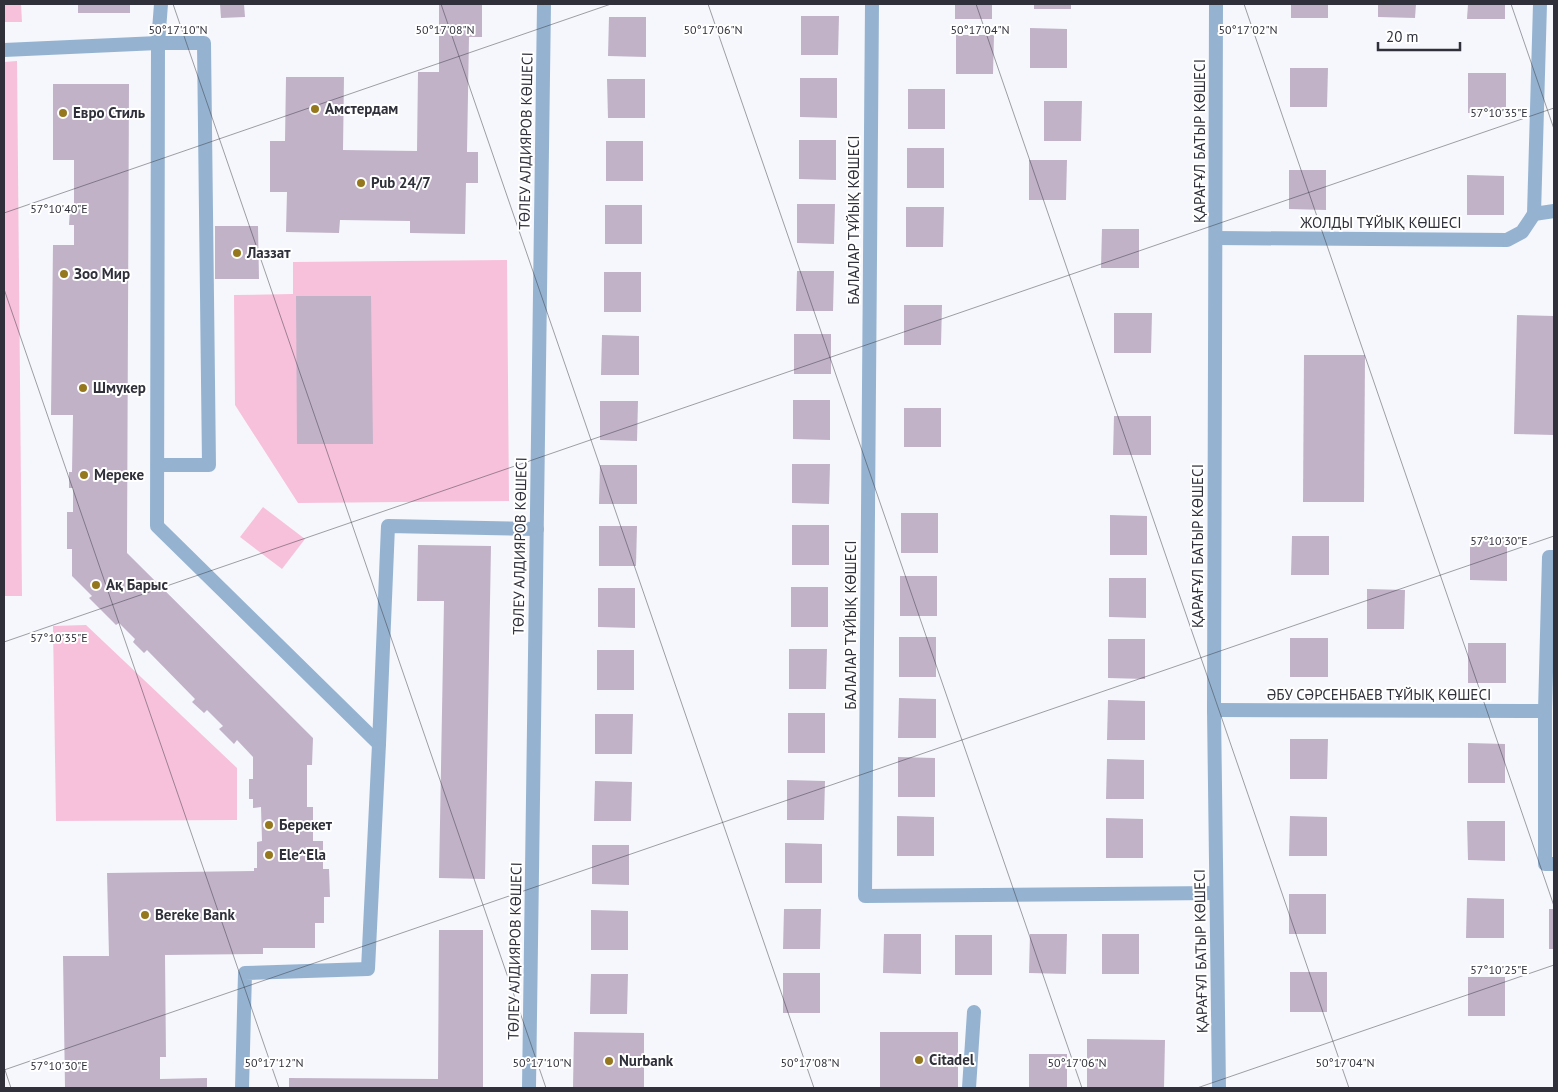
<svg xmlns="http://www.w3.org/2000/svg" width="1558" height="1092" viewBox="0 0 1558 1092" font-family="'PT Sans',sans-serif">
<style>
.green{fill:#f7c1db}
.building{fill:#c1b2c8}
.lines{fill:none;stroke-linecap:round;stroke-linejoin:round}
.service{stroke:#95b3d0;stroke-width:14}
.minor{stroke:#95b3d0;stroke-width:14}
.ticks{fill:none;stroke:#2f303a;stroke-width:1;stroke-opacity:0.45}
.poi-dot{fill:#95771e;stroke:#fff;stroke-width:2}
.labels{text-anchor:middle;stroke-width:4;stroke-linejoin:round;paint-order:stroke}
.poi-label{font-size:15px;font-weight:bold;fill:#2f303a;stroke:#fff;text-anchor:start}
.street-label{font-size:15px;fill:#2f303a;stroke:#fff}
.ticks-label{font-size:12px;text-anchor:middle;fill:#2f303a;stroke:#fff;stroke-width:4;stroke-linejoin:round;paint-order:stroke}
</style>
<rect width="100%" height="100%" fill="#f6f7fc"/>
<g class="green">
<path d="M 4,4 L 21,4 L 22,22 L 4,22 Z"/>
<path d="M 17,61 L 22,596 L 4,596 L 4,62 Z"/>
<path d="M 507,260 L 509,501 L 298,503 L 235,405 L 234,295 L 293,294 L 293,262 Z"/>
<path d="M 263,507 L 305,539 L 282,569 L 240,537 Z"/>
<path d="M 86,625 L 237,768 L 237,820 L 56,821 L 53,626 Z"/>
</g>
<g class="building">
<rect x="78" y="4" width="52" height="9"/>
<path d="M 220,4 L 244,4 L 245,17 L 221,18 Z"/>
<path d="M 439,4 L 482,4 L 482,37 L 469,37 L 467,152 L 478,152 L 478,183 L 466,183 L 465,234 L 410,233 L 410,221 L 340,220 L 339,233 L 286,232 L 287,192 L 270,192 L 270,141 L 285,141 L 286,77 L 344,77 L 343,150 L 417,151 L 418,72 L 439,72 Z"/>
<rect x="955" y="4" width="37" height="15"/>
<rect x="1034" y="4" width="37" height="5"/>
<rect x="1291" y="4" width="37" height="14"/>
<path d="M 1378,4 L 1416,4 L 1415,18 L 1378,17 Z"/>
<path d="M 1468,4 L 1505,4 L 1505,19 L 1467,19 Z"/>
<path d="M 801,16 L 839,16 L 838,55 L 801,55 Z"/>
<path d="M 609,17 L 646,17 L 646,57 L 608,56 Z"/>
<path d="M 1030,28 L 1067,29 L 1067,68 L 1030,68 Z"/>
<path d="M 956,35 L 994,35 L 993,74 L 956,74 Z"/>
<path d="M 1290,68 L 1328,68 L 1327,107 L 1290,107 Z"/>
<rect x="1468" y="73" width="38" height="40"/>
<path d="M 800,78 L 837,78 L 837,118 L 800,117 Z"/>
<path d="M 607,79 L 645,79 L 645,118 L 608,118 Z"/>
<path d="M 53,84 L 129,84 L 127,553 L 313,738 L 312,765 L 307,765 L 307,807 L 313,807 L 313,841 L 323,841 L 323,869 L 329,869 L 330,897 L 324,897 L 324,923 L 315,923 L 315,948 L 263,948 L 263,954 L 165,955 L 166,1057 L 160,1057 L 160,1079 L 207,1078 L 207,1088 L 65,1088 L 63,956 L 109,956 L 107,873 L 254,871 L 254,868 L 257,868 L 257,842 L 262,841 L 261,807 L 253,808 L 253,799 L 249,799 L 249,779 L 253,779 L 253,757 L 237,740 L 234,744 L 219,729 L 223,726 L 207,710 L 204,713 L 192,702 L 195,699 L 147,650 L 144,653 L 133,642 L 135,639 L 119,623 L 116,625 L 89,598 L 92,596 L 72,576 L 72,549 L 67,549 L 67,512 L 73,512 L 73,488 L 69,488 L 69,472 L 72,472 L 73,415 L 51,415 L 53,245 L 74,245 L 74,225 L 69,225 L 70,208 L 74,208 L 74,160 L 53,160 Z"/>
<rect x="908" y="89" width="37" height="40"/>
<path d="M 1044,101 L 1082,101 L 1081,141 L 1044,141 Z"/>
<path d="M 799,140 L 836,140 L 836,180 L 799,179 Z"/>
<rect x="606" y="141" width="37" height="40"/>
<rect x="907" y="148" width="37" height="40"/>
<path d="M 1029,160 L 1067,160 L 1066,200 L 1029,200 Z"/>
<path d="M 1289,170 L 1326,170 L 1326,210 L 1289,209 Z"/>
<path d="M 1467,175 L 1504,176 L 1504,215 L 1467,215 Z"/>
<path d="M 797,204 L 835,204 L 834,244 L 797,243 Z"/>
<rect x="605" y="205" width="37" height="39"/>
<path d="M 906,207 L 944,207 L 943,247 L 906,247 Z"/>
<path d="M 215,226 L 258,226 L 259,279 L 215,279 Z"/>
<path d="M 1102,229 L 1139,229 L 1139,268 L 1101,268 Z"/>
<path d="M 797,271 L 834,271 L 833,311 L 796,311 Z"/>
<rect x="604" y="272" width="37" height="40"/>
<path d="M 296,296 L 371,296 L 373,444 L 297,444 Z"/>
<path d="M 904,305 L 942,305 L 941,345 L 904,345 Z"/>
<path d="M 1114,313 L 1152,313 L 1151,353 L 1114,353 Z"/>
<path d="M 1517,315 L 1554,316 L 1554,435 L 1514,434 Z"/>
<rect x="794" y="334" width="37" height="40"/>
<path d="M 602,335 L 639,336 L 639,375 L 601,375 Z"/>
<path d="M 1304,355 L 1365,355 L 1364,502 L 1303,502 Z"/>
<path d="M 793,400 L 830,400 L 830,440 L 793,439 Z"/>
<path d="M 600,401 L 638,401 L 637,441 L 600,440 Z"/>
<rect x="904" y="408" width="37" height="39"/>
<path d="M 1114,416 L 1151,416 L 1151,455 L 1113,455 Z"/>
<path d="M 792,464 L 830,464 L 829,504 L 792,503 Z"/>
<path d="M 600,465 L 637,465 L 637,504 L 599,504 Z"/>
<rect x="901" y="513" width="37" height="40"/>
<path d="M 1110,515 L 1147,516 L 1147,555 L 1110,555 Z"/>
<rect x="792" y="525" width="37" height="40"/>
<path d="M 599,526 L 637,526 L 636,566 L 599,566 Z"/>
<path d="M 1292,536 L 1329,536 L 1329,575 L 1291,575 Z"/>
<path d="M 1470,541 L 1507,541 L 1507,581 L 1470,580 Z"/>
<path d="M 418,545 L 491,546 L 485,879 L 439,878 L 444,601 L 417,601 Z"/>
<rect x="900" y="576" width="37" height="40"/>
<path d="M 1109,578 L 1146,578 L 1146,618 L 1109,617 Z"/>
<rect x="791" y="587" width="37" height="40"/>
<path d="M 598,588 L 635,588 L 635,628 L 598,627 Z"/>
<path d="M 1367,589 L 1405,590 L 1404,629 L 1367,629 Z"/>
<rect x="899" y="637" width="37" height="40"/>
<rect x="1290" y="638" width="38" height="39"/>
<path d="M 1108,639 L 1145,639 L 1145,679 L 1108,678 Z"/>
<rect x="1468" y="643" width="38" height="40"/>
<path d="M 789,649 L 827,649 L 826,689 L 789,689 Z"/>
<rect x="597" y="650" width="37" height="40"/>
<path d="M 899,698 L 936,699 L 936,738 L 898,738 Z"/>
<path d="M 1108,700 L 1145,701 L 1145,740 L 1107,740 Z"/>
<rect x="788" y="713" width="37" height="40"/>
<path d="M 595,714 L 633,714 L 632,754 L 595,754 Z"/>
<path d="M 1290,739 L 1328,739 L 1327,779 L 1290,779 Z"/>
<path d="M 1468,743 L 1505,744 L 1505,783 L 1468,783 Z"/>
<path d="M 898,757 L 935,758 L 935,797 L 898,797 Z"/>
<path d="M 1107,759 L 1144,760 L 1144,799 L 1106,799 Z"/>
<path d="M 787,780 L 825,781 L 824,820 L 787,820 Z"/>
<path d="M 595,781 L 632,782 L 631,821 L 594,821 Z"/>
<path d="M 897,816 L 934,817 L 934,856 L 897,856 Z"/>
<path d="M 1290,816 L 1327,817 L 1327,856 L 1289,856 Z"/>
<path d="M 1106,818 L 1143,819 L 1143,858 L 1106,858 Z"/>
<path d="M 1467,821 L 1505,821 L 1505,861 L 1468,860 Z"/>
<path d="M 785,843 L 822,844 L 822,883 L 785,883 Z"/>
<path d="M 592,845 L 629,845 L 629,885 L 592,884 Z"/>
<rect x="1289" y="894" width="37" height="40"/>
<path d="M 1467,898 L 1504,899 L 1504,938 L 1466,938 Z"/>
<path d="M 784,909 L 821,909 L 820,949 L 783,949 Z"/>
<rect x="1549" y="909" width="5" height="40"/>
<path d="M 591,910 L 628,911 L 628,950 L 591,950 Z"/>
<path d="M 439,930 L 483,930 L 483,1088 L 289,1088 L 289,1078 L 438,1079 Z"/>
<path d="M 884,934 L 921,934 L 921,974 L 883,973 Z"/>
<path d="M 1030,934 L 1067,934 L 1066,974 L 1029,973 Z"/>
<rect x="1102" y="934" width="37" height="40"/>
<rect x="955" y="935" width="37" height="40"/>
<rect x="1290" y="972" width="37" height="40"/>
<rect x="783" y="973" width="37" height="40"/>
<path d="M 591,974 L 628,974 L 627,1014 L 590,1014 Z"/>
<rect x="1468" y="977" width="37" height="39"/>
<path d="M 574,1032 L 644,1033 L 644,1088 L 573,1088 Z"/>
<rect x="880" y="1032" width="78" height="56"/>
<path d="M 1087,1039 L 1165,1040 L 1164,1088 L 1087,1088 Z"/>
<rect x="1029" y="1054" width="38" height="34"/>
</g>
<g class="lines">
<g class="service">
<path d="M 161,4 L 158,43 L 157,526 L 379,744 L 368,969 L 245,973 L 242,1088"/>
<path d="M 4,50 L 158,43 L 204,43 L 209,465 L 158,465"/>
<path d="M 379,744 L 388,526 L 537,529"/>
<path d="M 969,1088 L 974,1012"/>
</g>
<g class="minor">
<path d="M 872,4 L 865,896 L 1216,893"/>
<path d="M 1216,4 L 1214,710 L 1219,1088"/>
<path d="M 1540,4 L 1534,214 L 1554,211"/>
<path d="M 1216,238 L 1507,240 L 1522,232 L 1534,214"/>
<path d="M 1554,557 L 1549,557 L 1545,711 L 1545,864 L 1554,864"/>
<path d="M 1214,710 L 1545,711"/>
<path d="M 529,1088 L 544,4"/>
</g>
</g>
<path class="ticks" d="M 173,4 L 546,1088M 441,4 L 814,1088M 708,4 L 1082,1088M 976,4 L 1349,1088M 1244,4 L 1554,906M 1511,4 L 1554,129M 4,213 L 611,4M 4,289 L 279,1088M 4,642 L 1554,108M 4,1067 L 11,1088M 4,1070 L 1554,536M 1197,1088 L 1554,965"/>
<g class="poi-dot">
<circle cx="315" cy="109" r="5"/>
<circle cx="63" cy="113" r="5"/>
<circle cx="361" cy="183" r="5"/>
<circle cx="237" cy="253" r="5"/>
<circle cx="64" cy="274" r="5"/>
<circle cx="83" cy="388" r="5"/>
<circle cx="84" cy="475" r="5"/>
<circle cx="96" cy="585" r="5"/>
<circle cx="269" cy="825" r="5"/>
<circle cx="269" cy="855" r="5"/>
<circle cx="145" cy="915" r="5"/>
<circle cx="919" cy="1060" r="5"/>
<circle cx="609" cy="1061" r="5"/>
</g>
<g class="labels">
<g class="poi-label">
<text x="325" y="114">Амстердам</text>
<text x="73" y="118">Евро Стиль</text>
<text x="371" y="188">Pub 24/7</text>
<text x="247" y="258">Лаззат</text>
<text x="74" y="279">Зоо Мир</text>
<text x="93" y="393">Шмукер</text>
<text x="94" y="480">Мереке</text>
<text x="106" y="590">Ақ Барыс</text>
<text x="279" y="830">Берекет</text>
<text x="279" y="860">Ele^Ela</text>
<text x="155" y="920">Bereke Bank</text>
<text x="929" y="1065">Citadel</text>
<text x="619" y="1066">Nurbank</text>
</g>
<g class="street-label">
<text transform="translate(526 141) rotate(-89)" y="5">ТӨЛЕУ АЛДИЯРОВ КӨШЕСІ</text>
<text transform="translate(1200 141) rotate(-90)" y="5">ҚАРАҒҰЛ БАТЫР КӨШЕСІ</text>
<text transform="translate(854 220) rotate(-90)" y="5">БАЛАЛАР ТҰЙЫҚ КӨШЕСІ</text>
<text x="1381" y="228">ЖОЛДЫ ТҰЙЫҚ КӨШЕСІ</text>
<text transform="translate(520 546) rotate(-89)" y="5">ТӨЛЕУ АЛДИЯРОВ КӨШЕСІ</text>
<text transform="translate(1198 546) rotate(-90)" y="5">ҚАРАҒҰЛ БАТЫР КӨШЕСІ</text>
<text transform="translate(851 625) rotate(-90)" y="5">БАЛАЛАР ТҰЙЫҚ КӨШЕСІ</text>
<text x="1379" y="700">ӘБУ СӘРСЕНБАЕВ ТҰЙЫҚ КӨШЕСІ</text>
<text transform="translate(515 951) rotate(-89)" y="5">ТӨЛЕУ АЛДИЯРОВ КӨШЕСІ</text>
<text transform="translate(1201 951) rotate(-91)" y="5">ҚАРАҒҰЛ БАТЫР КӨШЕСІ</text>
</g>
</g>
<g class="ticks-label">
<text x="178" y="34">50°17'10"N</text>
<text x="445" y="34">50°17'08"N</text>
<text x="713" y="34">50°17'06"N</text>
<text x="980" y="34">50°17'04"N</text>
<text x="1248" y="34">50°17'02"N</text>
<text x="1499" y="117">57°10'35"E</text>
<text x="59" y="213">57°10'40"E</text>
<text x="1499" y="545">57°10'30"E</text>
<text x="59" y="642">57°10'35"E</text>
<text x="1499" y="974">57°10'25"E</text>
<text x="274" y="1067">50°17'12"N</text>
<text x="542" y="1067">50°17'10"N</text>
<text x="810" y="1067">50°17'08"N</text>
<text x="1077" y="1067">50°17'06"N</text>
<text x="1345" y="1067">50°17'04"N</text>
<text x="59" y="1070">57°10'30"E</text>
</g>
<rect width="1558" height="1092" fill="none" stroke="#2f303a" stroke-width="10"/>
<path d="M1378 42v8h82v-8" fill="none" stroke="#2f303a" stroke-width="2.5"/>
<text x="1386" y="42" font-size="15" fill="#2f303a" stroke="#ffffff" stroke-width="4" paint-order="stroke">20 m</text>
</svg>
